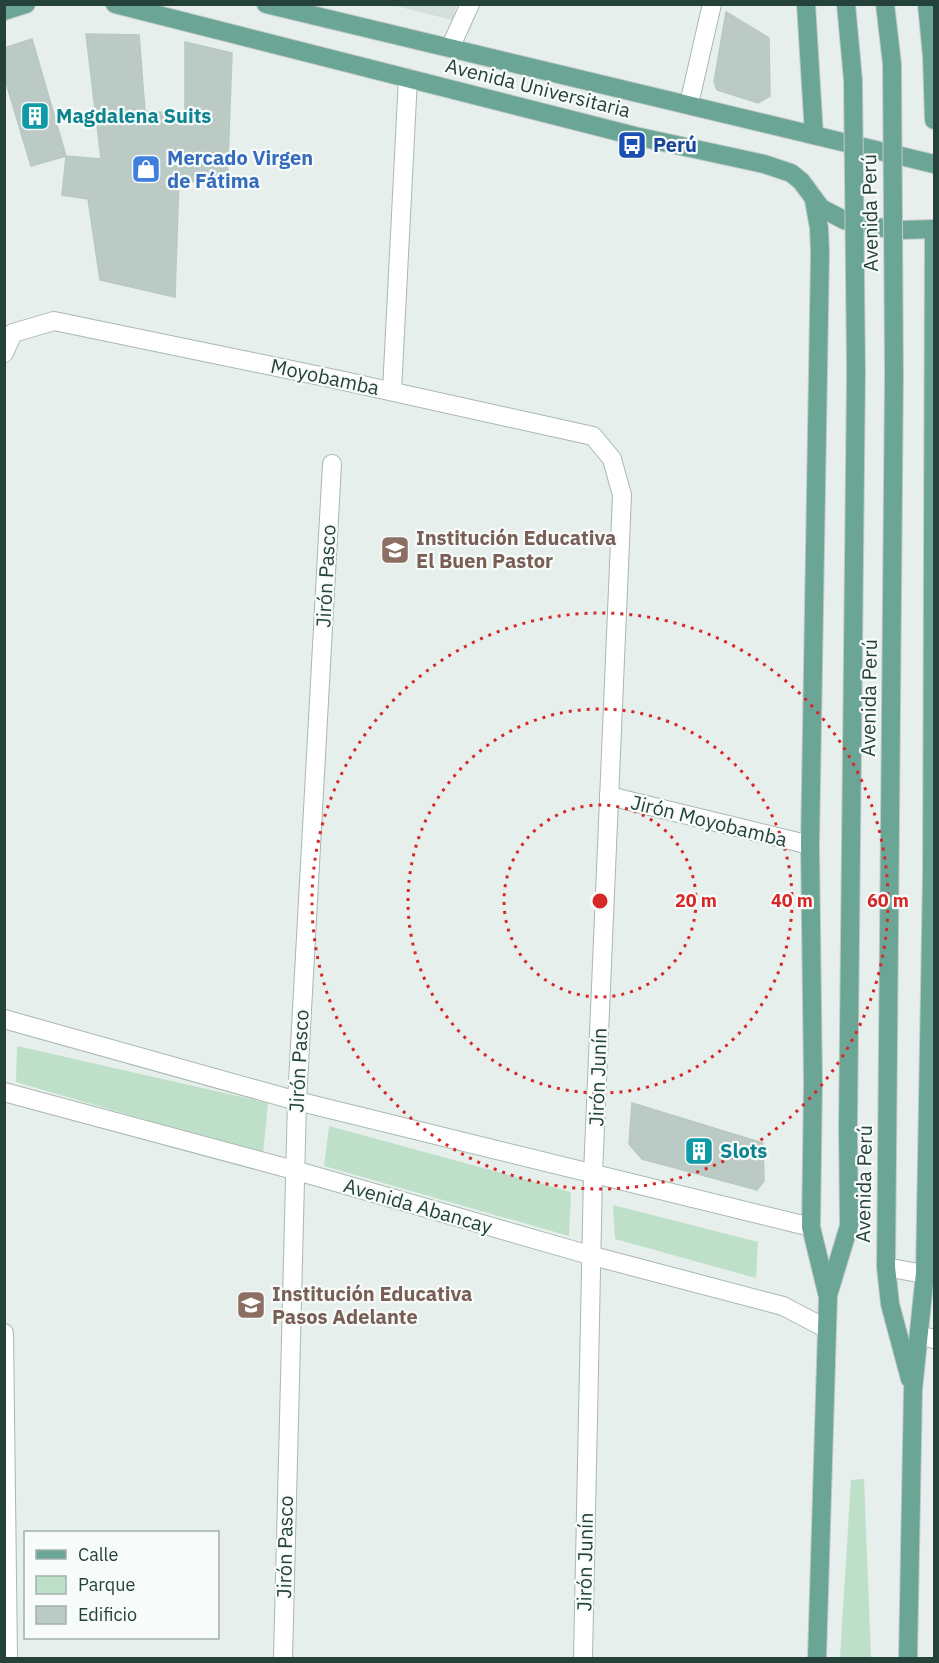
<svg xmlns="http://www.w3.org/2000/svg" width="939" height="1663" viewBox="0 0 939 1663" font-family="'IBM Plex Sans',sans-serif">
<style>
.built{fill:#d4dfda}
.green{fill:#bfe0c8}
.building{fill:#bbcac4;stroke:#b8c9c2;stroke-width:1.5}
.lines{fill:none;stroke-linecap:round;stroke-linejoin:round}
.minor-casing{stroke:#a8b8b2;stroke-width:20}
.major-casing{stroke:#c2cac8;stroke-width:20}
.minor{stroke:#fff;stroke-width:18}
.major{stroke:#6aa596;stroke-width:18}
.major-bridge-casing{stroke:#c2cac8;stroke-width:20;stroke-linecap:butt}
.major-bridge{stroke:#6aa596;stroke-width:18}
.ring{fill:none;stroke:#d62828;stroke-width:3;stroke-dasharray:3 6}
.labels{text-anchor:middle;stroke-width:4.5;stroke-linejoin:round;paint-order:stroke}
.street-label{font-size:20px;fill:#24423a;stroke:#f7fbf9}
.culture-label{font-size:20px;font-weight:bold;fill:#0d838f;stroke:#f7fbf9;text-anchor:start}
.transit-label{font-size:20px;font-weight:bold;fill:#164399;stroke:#f7fbf9;text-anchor:start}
.shop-label{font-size:20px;font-weight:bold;fill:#366cbe;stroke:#f7fbf9;text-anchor:start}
.education-label{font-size:20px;font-weight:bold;fill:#785e54;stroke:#f7fbf9;text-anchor:start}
.centre{fill:#d62828;stroke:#f7fbf9;stroke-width:3}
.ring-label{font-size:18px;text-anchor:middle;font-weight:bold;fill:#d62828;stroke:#f7fbf9;stroke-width:4.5;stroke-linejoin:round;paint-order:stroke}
</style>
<rect width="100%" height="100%" fill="#e6efeb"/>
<path class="built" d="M 392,5 L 457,5 L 452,20 Z"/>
<g class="green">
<path d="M 17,1046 L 268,1103 L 263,1154 L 16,1082 Z"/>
<path d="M 329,1126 L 571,1192 L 569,1236 L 324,1166 Z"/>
<path d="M 613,1205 L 758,1242 L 756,1278 L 615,1239 Z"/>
<path d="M 864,1479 L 871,1658 L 840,1658 L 851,1480 Z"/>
</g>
<g class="building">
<path d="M 726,12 L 769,38 L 770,96 L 758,103 L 717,90 L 714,82 Z"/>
<path d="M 86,34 L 139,35 L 145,111 L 185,114 L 185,42 L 232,53 L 227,187 L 179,179 L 175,297 L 100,280 L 88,199 L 62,195 L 66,156 L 101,159 Z"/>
<path d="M 32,39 L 66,156 L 31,166 L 4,76 L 4,48 Z"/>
<path d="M 632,1103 L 763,1143 L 764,1181 L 757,1190 L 642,1159 L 629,1144 Z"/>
</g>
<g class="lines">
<g class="minor-casing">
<g id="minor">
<path d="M 450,48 L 470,4"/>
<path d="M 689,104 L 712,4"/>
<path d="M 4,353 L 13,333 L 54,321 L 335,379 L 593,436 L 612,459 L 622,495 L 593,1174 L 583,1658"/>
<path d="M 392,391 L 408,78"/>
<path d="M 609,796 L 810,845"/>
<path d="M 4,1019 L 297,1101 L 811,1227"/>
<path d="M 4,1092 L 294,1170 L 593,1256 L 783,1306 L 827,1329"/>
<path d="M 886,1267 L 934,1276"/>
<path d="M 4,1333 L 8,1658"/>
<path d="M 919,1335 L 934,1339"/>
<path d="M 283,1658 L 297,1101 L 332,464"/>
</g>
</g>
<g class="major-casing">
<g id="major">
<path d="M 115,4 L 635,136 L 764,164 L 791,173 L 801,181 L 821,208 L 844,220 L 868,226 L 900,230 L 934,229"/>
<path d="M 266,4 L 934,164"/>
<path d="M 806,4 L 814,135"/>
<path d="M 927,4 L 932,57 L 934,120"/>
<path d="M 4,11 L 26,4"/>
<path d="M 814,200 L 819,228 L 820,253 L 810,845 L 813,1082 L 811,1227 L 828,1297 L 817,1658"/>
<path d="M 894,375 L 886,1267 L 890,1304 L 910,1379"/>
<path d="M 828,1295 L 849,1226 L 848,1126 L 856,372"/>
<path d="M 908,1658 L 913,1390 L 925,1273 L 932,874 L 934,230"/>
</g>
</g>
<use href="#minor" class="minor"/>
<use href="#major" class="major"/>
<g class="major-bridge-casing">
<g id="major-bridge">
<path d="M 846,4 L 853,80 L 856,372"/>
<path d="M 885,4 L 892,64 L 894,375"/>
</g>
</g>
<use href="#major-bridge" class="major-bridge"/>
</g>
<g class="ring">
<circle cx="600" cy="901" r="96"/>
<circle cx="600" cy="901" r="192"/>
<circle cx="600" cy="901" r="288"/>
</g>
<defs>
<g id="building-square" transform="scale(1.5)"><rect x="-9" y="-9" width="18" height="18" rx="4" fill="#0f9aa8" stroke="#f7fbf9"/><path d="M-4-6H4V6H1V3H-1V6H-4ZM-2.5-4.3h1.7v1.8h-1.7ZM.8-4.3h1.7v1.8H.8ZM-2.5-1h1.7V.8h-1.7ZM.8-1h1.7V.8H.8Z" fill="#fff"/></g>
<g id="bus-square" transform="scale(1.5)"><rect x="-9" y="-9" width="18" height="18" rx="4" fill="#1a4fb4" stroke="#f7fbf9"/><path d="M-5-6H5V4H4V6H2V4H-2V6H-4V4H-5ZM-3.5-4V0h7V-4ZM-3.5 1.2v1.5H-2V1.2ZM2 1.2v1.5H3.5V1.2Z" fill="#fff"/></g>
<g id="shop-square" transform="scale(1.5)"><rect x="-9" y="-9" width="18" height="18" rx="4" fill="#3f7fe0" stroke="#f7fbf9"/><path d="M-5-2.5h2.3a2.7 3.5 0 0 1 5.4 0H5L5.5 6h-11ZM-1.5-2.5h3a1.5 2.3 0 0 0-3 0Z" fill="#fff"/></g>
<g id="school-square" transform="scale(1.5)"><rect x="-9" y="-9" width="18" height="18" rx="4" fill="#8d6e63" stroke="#f7fbf9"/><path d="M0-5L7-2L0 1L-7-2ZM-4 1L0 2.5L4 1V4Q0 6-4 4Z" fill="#fff"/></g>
</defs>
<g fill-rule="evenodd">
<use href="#building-square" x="35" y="116"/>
<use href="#bus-square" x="632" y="145"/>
<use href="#shop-square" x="146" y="169"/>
<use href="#school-square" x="395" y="550"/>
<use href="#building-square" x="699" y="1151"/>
<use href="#school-square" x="251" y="1305"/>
</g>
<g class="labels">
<g class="street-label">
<text transform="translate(538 88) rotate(14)" y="7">Avenida Universitaria</text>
<text transform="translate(870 213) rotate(-91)" y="7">Avenida Perú</text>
<text transform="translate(325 377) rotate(12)" y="7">Moyobamba</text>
<text transform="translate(326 576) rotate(-87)" y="7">Jirón Pasco</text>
<text transform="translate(869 698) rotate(-89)" y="7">Avenida Perú</text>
<text transform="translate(709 821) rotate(14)" y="7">Jirón Moyobamba</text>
<text transform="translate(299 1061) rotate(-87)" y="7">Jirón Pasco</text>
<text transform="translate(598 1077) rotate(-88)" y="7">Jirón Junín</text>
<text transform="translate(864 1184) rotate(-89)" y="7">Avenida Perú</text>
<text transform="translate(418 1206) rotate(16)" y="7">Avenida Abancay</text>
<text transform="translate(285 1547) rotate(-89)" y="7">Jirón Pasco</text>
<text transform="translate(585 1562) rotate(-89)" y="7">Jirón Junín</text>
</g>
<g class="culture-label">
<text x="56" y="123">Magdalena Suits</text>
<text x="720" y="1158">Slots</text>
</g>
<g class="transit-label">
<text x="653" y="152">Perú</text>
</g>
<g class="shop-label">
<text x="167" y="165">Mercado Virgen<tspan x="167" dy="23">de Fátima</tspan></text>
</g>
<g class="education-label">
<text x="416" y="545">Institución Educativa<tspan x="416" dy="23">El Buen Pastor</tspan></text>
<text x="272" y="1301">Institución Educativa<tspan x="272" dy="23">Pasos Adelante</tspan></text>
</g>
</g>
<circle cx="600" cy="901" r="9" class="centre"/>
<g class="ring-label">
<text x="696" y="907">20 m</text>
<text x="792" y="907">40 m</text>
<text x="888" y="907">60 m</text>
</g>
<rect width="939" height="1663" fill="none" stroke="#24423a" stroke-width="12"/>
<rect x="24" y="1531" width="195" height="108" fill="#f7fbf9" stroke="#a3b1ad" stroke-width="1.5"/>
<rect x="36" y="1550" width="30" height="9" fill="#6aa596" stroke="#a3b1ad" stroke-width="1.5"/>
<text x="78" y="1561" font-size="18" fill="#24423a">Calle</text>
<rect x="36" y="1576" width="30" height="18" fill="#bfe0c8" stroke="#a3b1ad" stroke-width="1.5"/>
<text x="78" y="1591" font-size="18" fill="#24423a">Parque</text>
<rect x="36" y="1606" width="30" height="18" fill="#bbcac4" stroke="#a3b1ad" stroke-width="1.5"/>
<text x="78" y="1621" font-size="18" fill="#24423a">Edificio</text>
</svg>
